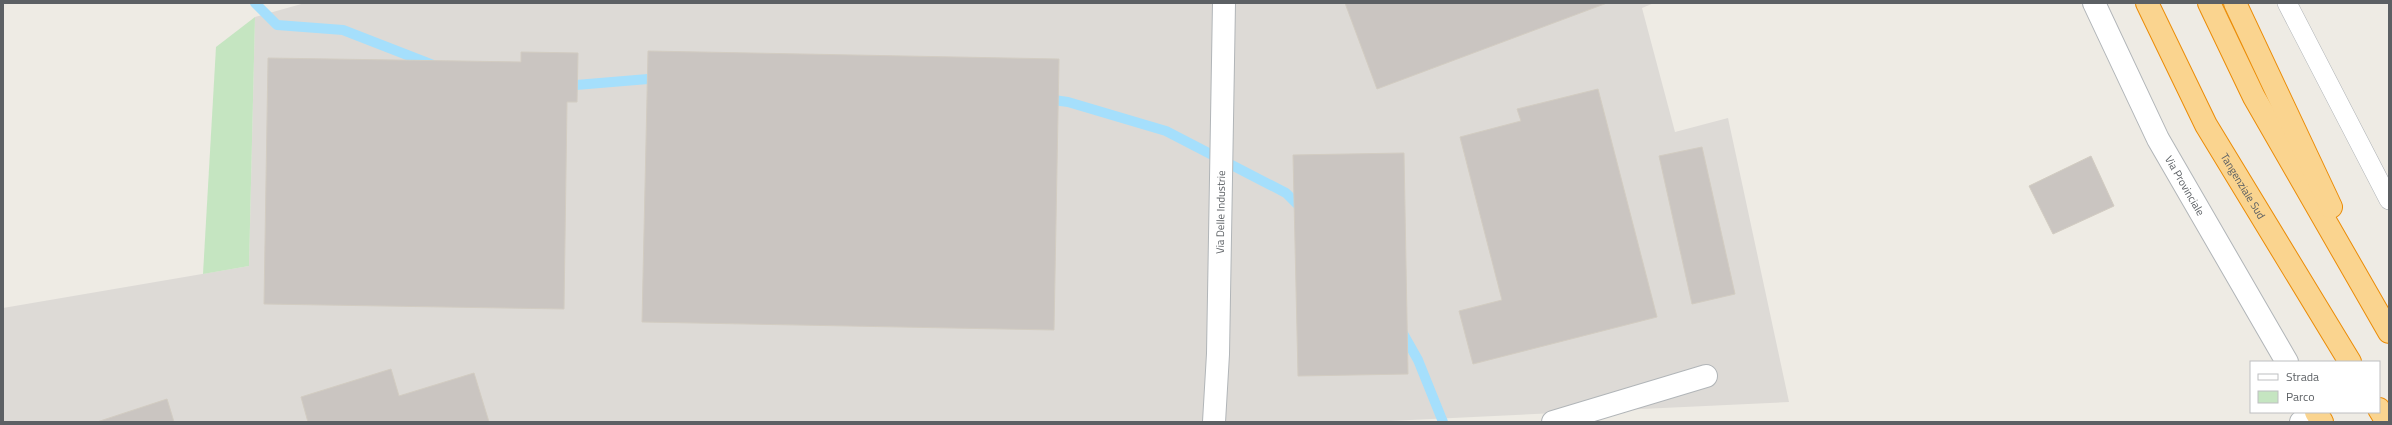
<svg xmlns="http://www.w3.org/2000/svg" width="2392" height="425" viewBox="0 0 2392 425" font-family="'Titillium Web',sans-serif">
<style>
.industrial{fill:#dddad6}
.green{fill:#c5e5c1}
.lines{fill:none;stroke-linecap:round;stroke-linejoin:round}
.stream{stroke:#a5dffc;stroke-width:10}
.building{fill:#cac5c1;stroke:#d2ccc2}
.lane-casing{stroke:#b1b5b8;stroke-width:20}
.street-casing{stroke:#b1b5b8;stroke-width:24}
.highway-casing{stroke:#eb8c07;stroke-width:24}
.lane{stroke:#fff;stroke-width:19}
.street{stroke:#fff;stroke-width:22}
.highway{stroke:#fad48f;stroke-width:22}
.labels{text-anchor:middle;stroke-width:3;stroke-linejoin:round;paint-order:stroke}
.street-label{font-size:11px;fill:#5c6064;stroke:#fff}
</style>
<rect width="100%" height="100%" fill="#eeebe4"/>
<path class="industrial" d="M 305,3 L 1654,3 L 1642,8 L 1675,132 L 1728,118 L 1789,402 L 1369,422 L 3,422 L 3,308 L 249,266 L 255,17 Z"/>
<path class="green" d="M 255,17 L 249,266 L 203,274 L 216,47 Z"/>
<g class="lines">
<g class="stream">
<path d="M 255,3 L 277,25 L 343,30 L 433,65"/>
<path d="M 564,86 L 660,78"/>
<path d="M 1046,99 L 1068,102 L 1166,131 L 1286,193 L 1303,210"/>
<path d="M 1401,330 L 1418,360 L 1443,422"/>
</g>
</g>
<g class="building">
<path d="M 1345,3 L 1607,3 L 1377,89 Z"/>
<path d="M 648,51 L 1059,59 L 1054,330 L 642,322 Z"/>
<path d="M 521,52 L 578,53 L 577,102 L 567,102 L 564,309 L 264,304 L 268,58 L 521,62 Z"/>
<path d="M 1598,89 L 1657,317 L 1473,364 L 1459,311 L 1502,300 L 1460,137 L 1521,121 L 1517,109 Z"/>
<path d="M 1702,147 L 1735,294 L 1692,304 L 1659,156 Z"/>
<path d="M 1404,153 L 1408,374 L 1298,376 L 1293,155 Z"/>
<path d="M 2091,156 L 2114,206 L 2053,234 L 2029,186 Z"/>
<path d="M 391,369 L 399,396 L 474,373 L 489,422 L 308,422 L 301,397 Z"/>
<path d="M 167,399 L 174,422 L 97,422 Z"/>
</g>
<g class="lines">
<g class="lane-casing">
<path id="lane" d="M 2287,3 L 2389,200"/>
</g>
<g class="street-casing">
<g id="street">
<path id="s1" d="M 2094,3 L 2158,139 L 2287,362"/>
<path id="s2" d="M 1214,422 L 1218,354 L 1224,3"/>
<path d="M 1553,422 L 1706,376"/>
<path d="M 2301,422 L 2314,412"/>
</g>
</g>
<g class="highway-casing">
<g id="highway">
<path id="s3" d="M 2147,3 L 2206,125 L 2350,362"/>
<path d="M 2209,3 L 2254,97 L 2389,332"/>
<path d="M 2235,3 L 2331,207"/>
<path d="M 2379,409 L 2387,422"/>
<path d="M 2316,412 L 2322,422"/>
</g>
</g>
<use href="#lane" class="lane"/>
<use href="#street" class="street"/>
<use href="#highway" class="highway"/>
</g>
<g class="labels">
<g class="street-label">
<text dy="4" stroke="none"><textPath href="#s1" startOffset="204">Via Provinciale</textPath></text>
<text dy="4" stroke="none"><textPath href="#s3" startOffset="207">Tangenziale Sud</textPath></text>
<text dy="4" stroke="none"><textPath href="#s2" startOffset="210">Via Delle Industrie</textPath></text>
</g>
</g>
<rect width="2392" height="425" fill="none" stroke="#5c6064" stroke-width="8"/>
<rect x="2250" y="361" width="130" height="52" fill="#ffffff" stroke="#bebfc1"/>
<rect x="2258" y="374" width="20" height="6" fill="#ffffff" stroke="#bebfc1"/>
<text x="2286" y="381" font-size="12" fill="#5c6064">Strada</text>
<rect x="2258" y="391" width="20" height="12" fill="#c5e5c1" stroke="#bebfc1"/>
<text x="2286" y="401" font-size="12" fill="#5c6064">Parco</text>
</svg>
